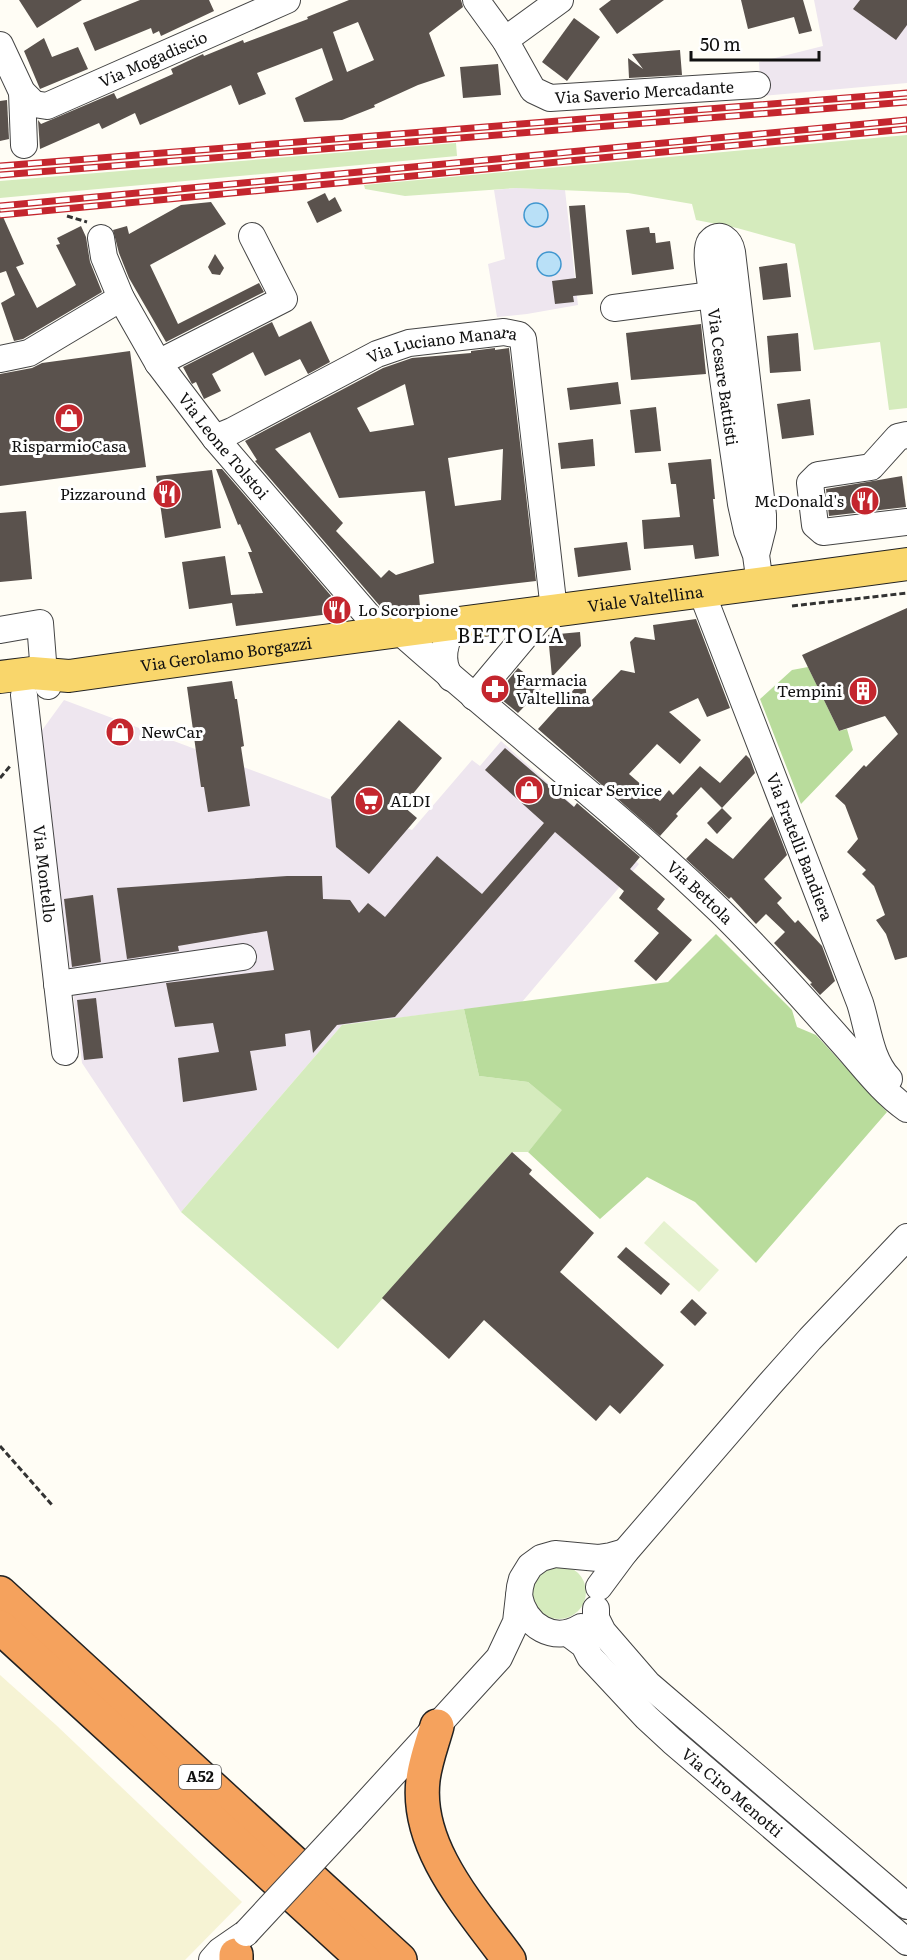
<svg xmlns="http://www.w3.org/2000/svg" width="907" height="1960" viewBox="0 0 907 1960" font-family="Literata,serif">
<style>
.industrial{fill:#eee6ef}
.farmland{fill:#f6f3d4}
.green{fill:#d5ebbd}
.forest{fill:#b9dc9c}
.pitch{fill:#e6f2cf}
.water{fill:#b9e0f7;stroke:#3f96cf;stroke-width:1.5}
.building{fill:#5a524d;fill-rule:evenodd}
.lines{fill:none;stroke-linecap:round;stroke-linejoin:round}
.minor-casing{stroke:#444;stroke-width:28}
.major-casing{stroke:#222;stroke-width:34}
.highway-casing{stroke:#222;stroke-width:36}
.path{stroke:#333;stroke-width:3;stroke-dasharray:6 3;stroke-linecap:butt}
.minor{stroke:#fff;stroke-width:26}
.major{stroke:#f9d66b;stroke-width:32}
.highway{stroke:#f5a25d;stroke-width:33}
.rail-casing{stroke:#c4262e;stroke-width:7}
.rail{stroke:#fff;stroke-width:4.5;stroke-dasharray:14;stroke-linecap:butt}
.minor-bridge-casing{stroke:#444;stroke-width:28;stroke-linecap:butt}
.minor-bridge{stroke:#fff;stroke-width:26}
.labels{text-anchor:middle;stroke-width:6;stroke-linejoin:round;paint-order:stroke}
.shield{fill:#fff;stroke:#585858;stroke-width:1.5}
.shield-label{font-size:15px;font-weight:bold;fill:#111}
.street-label{font-size:16px;fill:#111;stroke:#fff}
.poi-label{font-size:16px;fill:#111;stroke:#fff;text-anchor:start}
.quarter-label{font-size:20px;letter-spacing:1.5px;fill:#111;stroke:#fff}
</style>
<rect width="100%" height="100%" fill="#fffdf5"/>
<g class="industrial">
<path d="M 814,0 L 907,0 L 907,83 L 761,96 L 759,62 L 823,46 Z"/>
<path d="M 516,188 L 565,190 L 578,305 L 527,314 L 497,317 L 488,264 L 505,259 L 494,190 Z"/>
<path d="M 64,700 L 412,830 L 472,760 L 480,766 L 501,741 L 639,864 L 522,1002 L 342,1025 L 181,1212 L 82,1063 L 40,733 Z"/>
</g>
<path class="farmland" d="M 0,1675 L 56,1725 L 242,1902 L 185,1960 L 0,1960 Z"/>
<g class="green">
<path d="M 907,135 L 907,408 L 889,410 L 880,342 L 814,350 L 795,244 L 737,228 L 696,220 L 692,204 L 628,193 L 516,188 L 405,196 L 365,189 L 364,185 Z"/>
<path d="M 456,143 L 457,156 L 0,198 L 0,181 Z"/>
<path d="M 464,1009 L 479,1076 L 528,1082 L 563,1110 L 528,1152 L 512,1152 L 338,1349 L 181,1212 L 342,1025 Z"/>
<circle cx="559" cy="1592" r="27"/>
</g>
<g class="forest">
<path d="M 808,667 L 839,731 L 847,729 L 853,750 L 801,804 L 760,699 L 792,670 Z"/>
<path d="M 716,934 L 792,1010 L 797,1027 L 816,1035 L 887,1112 L 756,1263 L 695,1202 L 647,1177 L 600,1219 L 528,1152 L 562,1110 L 528,1082 L 479,1076 L 464,1009 L 668,982 Z"/>
</g>
<path class="pitch" d="M 664,1221 L 719,1270 L 699,1292 L 644,1243 Z"/>
<g class="water">
<circle cx="536" cy="215" r="12"/>
<circle cx="549" cy="264" r="12"/>
</g>
<g class="building">
<path d="M 19,0 L 82,0 L 37,28 Z"/>
<path d="M 140,0 L 209,0 L 214,11 L 161,36 L 159,31 L 153,34 L 151,28 L 95,51 L 83,23 Z"/>
<path d="M 349,0 L 461,0 L 463,7 L 429,33 L 445,76 L 418,85 L 374,105 L 375,107 L 342,120 L 304,122 L 295,98 L 333,80 L 322,48 L 257,73 L 266,94 L 239,105 L 231,85 L 140,125 L 135,113 L 102,129 L 99,123 L 40,149 L 38,120 L 41,124 L 114,93 L 117,99 L 173,74 L 171,69 L 203,54 L 204,56 L 243,40 L 244,43 L 308,19 L 307,17 ZM 358,22 L 374,60 L 347,72 L 333,32 Z"/>
<path d="M 611,0 L 664,0 L 617,34 L 599,9 Z"/>
<path d="M 741,0 L 803,0 L 812,31 L 799,34 L 794,17 L 748,29 Z"/>
<path d="M 860,0 L 907,0 L 907,25 L 896,40 L 853,9 Z"/>
<path d="M 574,18 L 600,37 L 567,81 L 542,62 Z"/>
<path d="M 44,38 L 52,57 L 78,47 L 88,69 L 40,89 L 24,51 Z"/>
<path d="M 680,50 L 682,75 L 629,78 L 628,58 L 643,69 L 632,54 Z"/>
<path d="M 498,64 L 501,95 L 463,98 L 460,67 Z"/>
<path d="M 7,100 L 9,139 L 0,141 L 0,101 Z"/>
<path d="M 325,193 L 329,201 L 335,197 L 342,211 L 317,223 L 307,202 Z"/>
<path d="M 211,202 L 226,224 L 150,265 L 178,324 L 259,283 L 264,292 L 166,342 L 129,278 L 119,253 L 113,230 L 127,226 L 129,234 L 181,205 Z"/>
<path d="M 585,205 L 593,294 L 573,296 L 574,302 L 555,304 L 552,281 L 576,278 L 569,206 Z"/>
<path d="M 0,210 L 24,264 L 16,267 L 37,308 L 76,285 L 56,245 L 60,244 L 57,238 L 81,226 L 86,237 L 90,262 L 102,292 L 23,339 L 14,341 L 1,303 L 15,295 L 6,271 L 0,273 Z"/>
<path d="M 649,227 L 650,233 L 655,233 L 656,243 L 670,241 L 674,269 L 632,275 L 626,230 Z"/>
<path d="M 215,254 L 224,268 L 220,275 L 212,274 L 208,267 Z"/>
<path d="M 787,263 L 791,297 L 763,300 L 759,267 Z"/>
<path d="M 311,321 L 330,362 L 308,374 L 300,359 L 265,376 L 253,352 L 212,374 L 221,391 L 204,399 L 196,382 L 192,384 L 183,367 L 272,322 L 279,337 Z"/>
<path d="M 701,324 L 706,374 L 631,380 L 626,333 Z"/>
<path d="M 798,333 L 801,371 L 770,373 L 767,336 Z"/>
<path d="M 495,348 L 495,350 L 509,348 L 536,581 L 419,595 L 420,606 L 386,613 L 255,461 L 257,460 L 245,441 L 383,368 L 412,358 L 471,353 L 471,351 ZM 405,384 L 414,425 L 370,432 L 357,408 ZM 310,432 L 339,498 L 425,491 L 434,563 L 396,575 L 389,570 L 381,578 L 336,531 L 343,523 L 275,449 ZM 503,449 L 501,500 L 455,506 L 448,458 Z"/>
<path d="M 130,351 L 146,467 L 0,486 L 0,374 L 32,368 L 42,363 Z"/>
<path d="M 618,382 L 621,404 L 570,410 L 567,388 Z"/>
<path d="M 810,399 L 814,435 L 782,439 L 777,404 Z"/>
<path d="M 656,407 L 661,451 L 635,453 L 630,410 Z"/>
<path d="M 593,439 L 595,466 L 561,469 L 558,443 Z"/>
<path d="M 711,459 L 715,499 L 713,499 L 719,556 L 695,559 L 693,545 L 644,549 L 642,520 L 680,517 L 676,484 L 671,484 L 668,463 Z"/>
<path d="M 216,469 L 222,469 L 345,612 L 236,626 L 232,603 L 189,609 L 182,562 L 225,556 L 231,595 L 263,593 L 248,552 L 252,552 L 240,524 L 238,525 Z"/>
<path d="M 212,470 L 221,528 L 165,538 L 156,476 Z"/>
<path d="M 902,476 L 906,507 L 829,516 L 826,489 Z"/>
<path d="M 26,511 L 32,579 L 0,582 L 0,513 Z"/>
<path d="M 627,542 L 631,570 L 578,577 L 574,548 Z"/>
<path d="M 907,608 L 907,957 L 895,960 L 886,934 L 876,920 L 885,915 L 874,886 L 862,874 L 866,870 L 847,852 L 858,839 L 845,805 L 835,796 L 864,765 L 866,767 L 898,734 L 885,716 L 839,731 L 802,655 Z"/>
<path d="M 696,619 L 730,708 L 707,717 L 698,698 L 669,712 L 701,740 L 680,764 L 657,744 L 629,774 L 660,801 L 669,790 L 673,795 L 700,766 L 720,783 L 746,755 L 750,759 L 755,773 L 722,808 L 701,787 L 676,814 L 678,816 L 660,836 L 538,729 L 585,677 L 587,705 L 621,670 L 635,673 L 630,642 L 635,637 L 655,640 L 653,625 Z"/>
<path d="M 580,632 L 581,646 L 552,677 L 548,635 Z"/>
<path d="M 518,668 L 543,687 L 518,713 L 496,695 Z"/>
<path d="M 232,681 L 235,699 L 237,699 L 244,746 L 241,747 L 250,806 L 208,812 L 204,787 L 201,787 L 187,687 Z"/>
<path d="M 399,720 L 442,758 L 403,806 L 417,818 L 369,874 L 336,847 L 331,797 Z"/>
<path d="M 505,748 L 574,807 L 577,803 L 640,857 L 630,869 L 665,899 L 657,909 L 692,940 L 656,981 L 634,961 L 659,933 L 619,898 L 624,891 L 555,832 L 395,1017 L 337,1025 L 313,1053 L 310,1030 L 285,1034 L 286,1046 L 250,1051 L 257,1090 L 183,1102 L 178,1058 L 219,1052 L 213,1023 L 175,1027 L 166,983 L 274,970 L 267,931 L 178,946 L 179,951 L 127,959 L 117,888 L 287,876 L 322,876 L 323,899 L 350,900 L 359,913 L 368,903 L 385,917 L 437,856 L 482,894 L 544,823 L 485,770 Z"/>
<path d="M 722,808 L 732,818 L 717,834 L 707,823 Z"/>
<path d="M 772,816 L 787,855 L 764,879 L 782,898 L 777,903 L 795,923 L 798,920 L 822,946 L 835,981 L 820,995 L 810,984 L 812,983 L 774,943 L 785,932 L 766,914 L 756,924 L 731,897 L 729,899 L 686,859 L 706,838 L 733,859 Z"/>
<path d="M 93,895 L 101,962 L 72,967 L 64,899 Z"/>
<path d="M 96,998 L 103,1058 L 84,1060 L 77,1000 Z"/>
<path d="M 512,1152 L 532,1170 L 529,1174 L 594,1233 L 560,1272 L 664,1365 L 620,1414 L 610,1405 L 596,1421 L 484,1320 L 449,1359 L 382,1298 Z"/>
<path d="M 626,1247 L 670,1284 L 661,1295 L 617,1257 Z"/>
<path d="M 692,1299 L 707,1313 L 695,1326 L 680,1312 Z"/>
</g>
<g class="lines">
<g class="minor-casing">
<g id="minor">
<path id="s1" d="M 476,0 L 505,40 L 533,90 L 550,98 L 757,85"/>
<path d="M 505,40 L 560,0"/>
<path id="s2" d="M 0,45 L 22,92 L 34,104 L 47,106 L 287,0"/>
<path d="M 22,92 L 24,145"/>
<path id="s3" d="M 101,238 L 104,257 L 121,298 L 158,363 L 215,438 L 382,632"/>
<path d="M 614,308 L 712,295"/>
<path d="M 0,359 L 29,353 L 121,298"/>
<path d="M 158,363 L 284,299 L 252,236"/>
<path d="M 907,435 L 898,437 L 871,467 L 818,475 L 810,483 L 815,525 L 823,532 L 907,522"/>
<path id="s4" d="M 215,438 L 232,431 L 377,354 L 409,343 L 504,332 L 519,335 L 523,339 L 524,348 L 554,610"/>
<path id="s5" d="M 756,555 L 763,527 L 763,515 L 732,252 C 730,241 720,230 710,242 C 704,251 711,282 712,293 C 720,363 731,434 741,504 L 747,531 L 756,555 L 760,584"/>
<path id="s6" d="M 702,593 L 860,1003 C 868,1028 870,1059 889,1079"/>
<path d="M 0,630 L 40,623 L 43,661 L 48,686"/>
<path id="s7" d="M 398,630 C 504,725 618,812 720,911 C 762,952 802,997 841,1041 C 862,1064 881,1091 907,1109"/>
<path d="M 451,678 C 438,660 445,640 456,623"/>
<path id="s8" d="M 24,695 L 65,1052"/>
<path d="M 474,697 L 546,611"/>
<path d="M 57,984 L 243,957"/>
<path d="M 599,1587 L 625,1552 L 769,1385 L 810,1339 L 907,1237"/>
<path d="M 519,1596 C 525,1626 554,1644 581,1627"/>
<path d="M 596,1609 L 596,1618 L 603,1632 L 648,1684 L 907,1906"/>
<path id="s9" d="M 568,1633 L 584,1645 L 590,1657 L 646,1717 L 672,1741 L 907,1942"/>
<path d="M 351,1820 L 499,1658 L 516,1622 L 520,1587 L 522,1579 L 530,1566 L 541,1558 L 555,1554 L 598,1558 L 611,1556 L 625,1552"/>
<path d="M 212,1960 L 220,1951 L 246,1933"/>
</g>
</g>
<g class="major-casing">
<g id="major">
<path id="s10" d="M 0,677 L 32,673 L 69,676 C 348,636 628,602 907,564"/>
</g>
</g>
<g class="highway-casing">
<g id="highway">
<path d="M 0,1593 L 400,1960"/>
<path d="M 0,1627 L 364,1960"/>
<path d="M 437,1726 C 432,1744 425,1762 423,1780 C 415,1848 472,1909 509,1960"/>
<path d="M 236,1955 L 236,1960"/>
</g>
</g>
<g class="path">
<path d="M 67,216 L 87,222"/>
<path d="M 792,606 L 907,593"/>
<path d="M 0,778 L 11,765"/>
<path d="M 0,1446 L 53,1506"/>
</g>
<use href="#minor" class="minor"/>
<use href="#major" class="major"/>
<use href="#highway" class="highway"/>
<g class="rail-casing">
<g id="rail">
<path d="M 0,166 L 907,93"/>
<path d="M 0,175 L 907,102"/>
<path d="M 0,206 L 907,120"/>
<path d="M 0,215 L 907,129"/>
</g>
</g>
<use href="#rail" class="rail"/>
<g class="minor-bridge-casing">
<path id="minor-bridge" d="M 246,1933 L 351,1820"/>
</g>
<use href="#minor-bridge" class="minor-bridge"/>
</g>
<defs>
<g id="shop-disc" transform="scale(1.5)"><circle r="9.5" fill="#c4262e" stroke="#fff"/><path d="M-5-2.5h2.3a2.7 3.5 0 0 1 5.4 0H5L5.5 6h-11ZM-1.5-2.5h3a1.5 2.3 0 0 0-3 0Z" fill="#fff"/></g>
<g id="restaurant-disc" transform="scale(1.5)"><circle r="9.5" fill="#c4262e" stroke="#fff"/><path d="M-5-6h1v4h1v-4h1v4h1v-4h1v5L-1.5 .5V6h-2V.5L-5-1ZM5-6V6H3V1.5H1.5Q1.5-4 5-6Z" fill="#fff"/></g>
<g id="pharmacy-disc" transform="scale(1.5)"><circle r="9.5" fill="#c4262e" stroke="#fff"/><path d="M-2-6h4v4h4v4h-4v4h-4v-4h-4v-4h4Z" fill="#fff"/></g>
<g id="building-disc" transform="scale(1.5)"><circle r="9.5" fill="#c4262e" stroke="#fff"/><path d="M-4-6H4V6H1V3H-1V6H-4ZM-2.5-4.3h1.7v1.8h-1.7ZM.8-4.3h1.7v1.8H.8ZM-2.5-1h1.7V.8h-1.7ZM.8-1h1.7V.8H.8Z" fill="#fff"/></g>
<g id="supermarket-disc" transform="scale(1.5)"><circle r="9.5" fill="#c4262e" stroke="#fff"/><path d="M-6-5.5h2.5l.6 2H6L4.5 2H-2.5L-4.4-4H-6ZM-1.5 3.2a1.3 1.3 0 1 0 .1 0ZM3 3.2a1.3 1.3 0 1 0 .1 0Z" fill="#fff"/></g>
</defs>
<g fill-rule="evenodd">
<use href="#shop-disc" x="69" y="418"/>
<use href="#restaurant-disc" x="167" y="494"/>
<use href="#restaurant-disc" x="865" y="501"/>
<use href="#restaurant-disc" x="337" y="610"/>
<use href="#pharmacy-disc" x="495" y="689"/>
<use href="#building-disc" x="863" y="691"/>
<use href="#shop-disc" x="120" y="732"/>
<use href="#shop-disc" x="529" y="790"/>
<use href="#supermarket-disc" x="369" y="801"/>
</g>
<g class="labels">
<rect class="shield" x="179" y="1765" width="42" height="24" rx="4.5"/>
<g class="shield-label">
<text x="200" y="1782">A52</text>
</g>
<g class="street-label">
<text dy="6" stroke="none"><textPath href="#s2" startOffset="198">Via Mogadiscio</textPath></text>
<text dy="6" stroke="none"><textPath href="#s1" startOffset="220">Via Saverio Mercadante</textPath></text>
<text dy="6" stroke="none"><textPath href="#s4" startOffset="249">Via Luciano Manara</textPath></text>
<text dy="6" stroke="none"><textPath href="#s5" startOffset="474">Via Cesare Battisti</textPath></text>
<text dy="6" stroke="none"><textPath href="#s3" startOffset="244">Via Leone Tolstoi</textPath></text>
<text dy="6" stroke="none"><textPath href="#s10" startOffset="651">Viale Valtellina</textPath></text>
<text dy="6" stroke="none"><textPath href="#s10" startOffset="228">Via Gerolamo Borgazzi</textPath></text>
<text dy="6" stroke="none"><textPath href="#s6" startOffset="272">Via Fratelli Bandiera</textPath></text>
<text dy="6" stroke="none"><textPath href="#s8" startOffset="180">Via Montello</textPath></text>
<text dy="6" stroke="none"><textPath href="#s7" startOffset="400">Via Bettola</textPath></text>
<text dy="6" stroke="none"><textPath href="#s9" startOffset="230">Via Ciro Menotti</textPath></text>
</g>
<g class="poi-label">
<text x="69" y="452" text-anchor="middle">RisparmioCasa</text>
<text x="146" y="500" text-anchor="end">Pizzaround</text>
<text x="844" y="507" text-anchor="end">McDonald's</text>
<text x="358" y="616">Lo Scorpione</text>
<text x="516" y="686">Farmacia<tspan x="516" dy="18">Valtellina</tspan></text>
<text x="842" y="697" text-anchor="end">Tempini</text>
<text x="141" y="738">NewCar</text>
<text x="550" y="796">Unicar Service</text>
<text x="390" y="807">ALDI</text>
</g>
<g class="quarter-label">
<text x="511" y="643">BETTOLA</text>
</g>
</g>
<path d="M691 51v9h128v-9" fill="none" stroke="#111111" stroke-width="3"/>
<text x="700" y="51" font-size="18" fill="#111111" stroke="#ffffff" stroke-width="4.5" paint-order="stroke">50 m</text>
</svg>
